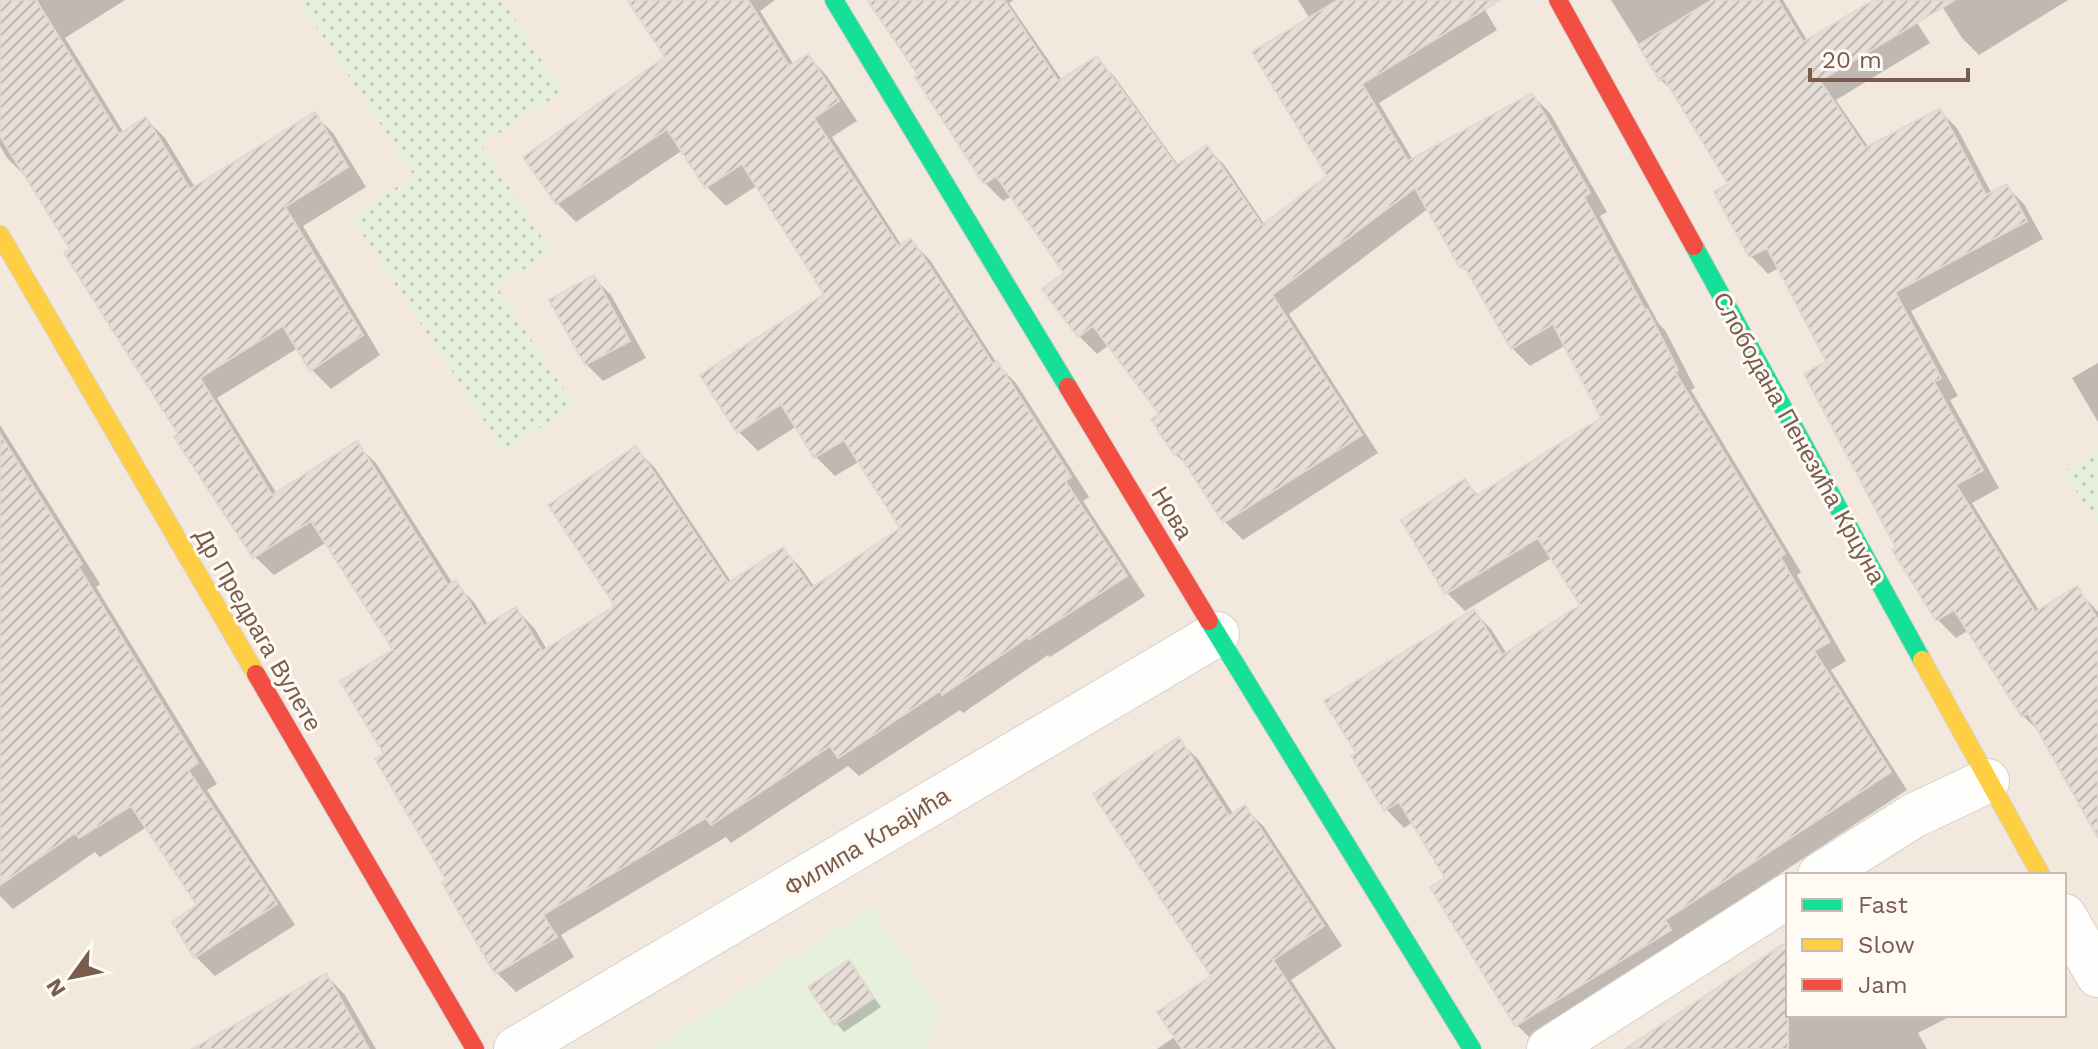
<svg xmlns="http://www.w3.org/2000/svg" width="2098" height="1049" viewBox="0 0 2098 1049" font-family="'Work Sans',sans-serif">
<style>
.residential{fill:#f2e8de;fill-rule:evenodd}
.grass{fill:#e7f0db}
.garden{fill:url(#garden-dots)}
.shadow{fill:#0003}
.building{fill:url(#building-hatch);stroke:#e2d8d2;stroke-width:2}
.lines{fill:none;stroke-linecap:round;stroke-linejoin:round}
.street-casing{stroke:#d7d1cb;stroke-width:46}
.fast-casing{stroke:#d9d2cb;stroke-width:20}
.slow-casing{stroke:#d9d2cb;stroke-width:20}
.jam-casing{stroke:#d9d2cb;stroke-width:20}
.street{stroke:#fefefd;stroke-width:44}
.fast{stroke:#16e098;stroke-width:18}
.slow{stroke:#ffcf43;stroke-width:18}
.jam{stroke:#f24e42;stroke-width:18}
.labels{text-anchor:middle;stroke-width:6;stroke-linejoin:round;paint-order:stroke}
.street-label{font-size:24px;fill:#7a5c4d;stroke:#fffaf3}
</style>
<defs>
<pattern id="garden-dots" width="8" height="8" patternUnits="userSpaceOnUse" patternTransform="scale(2)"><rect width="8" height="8" fill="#e7f0db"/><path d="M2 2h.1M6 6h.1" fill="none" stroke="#c0c6b4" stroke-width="1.8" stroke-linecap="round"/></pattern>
<pattern id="building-hatch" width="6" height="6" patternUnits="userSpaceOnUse" patternTransform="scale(2)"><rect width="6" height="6" fill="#e6ded7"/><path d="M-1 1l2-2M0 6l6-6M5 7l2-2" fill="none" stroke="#bfb7b1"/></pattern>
</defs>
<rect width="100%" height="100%" fill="#f9f5f0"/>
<path class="residential" d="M 0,0 L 2098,0 L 2098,1049 L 0,1049 ZM 1788,875 L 2064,875 L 2064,1015 L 1788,1015 Z"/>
<path class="grass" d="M 871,906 L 939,1011 L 925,1049 L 652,1049 Z"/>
<g class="garden">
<path d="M 299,0 L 502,0 L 562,92 L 481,145 L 551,251 L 497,287 L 574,405 L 504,451 L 351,217 L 414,176 Z"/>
<path d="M 2098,450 L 2098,525 L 2064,472 Z"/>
</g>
<g class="shadow">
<path d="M 0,0 L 125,0 L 65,38 L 124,133 L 146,119 L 165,138 L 196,189 L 314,114 L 333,133 L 366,187 L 303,226 L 380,355 L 331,389 L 312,370 L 298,348 L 217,398 L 277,494 L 356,444 L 376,463 L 453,584 L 455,583 L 474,602 L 489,626 L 516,609 L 535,629 L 547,650 L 617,606 L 636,449 L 655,468 L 732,583 L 783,549 L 802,569 L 815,588 L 903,529 L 860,461 L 835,476 L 816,457 L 797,426 L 758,451 L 739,432 L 827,295 L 758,185 L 726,206 L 707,187 L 683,150 L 576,222 L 557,203 L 667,57 L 632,0 L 775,0 L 760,11 L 794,65 L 808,56 L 827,76 L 857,121 L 832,137 L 902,246 L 910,240 L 930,260 L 998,365 L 1016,383 L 1089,497 L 1083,501 L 1145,596 L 1050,657 L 1048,655 L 963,713 L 960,710 L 859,776 L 848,766 L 731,843 L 726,837 L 561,935 L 574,957 L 516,992 L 496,972 L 387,755 L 396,650 L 327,542 L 274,575 L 254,556 L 73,250 L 26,177 L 7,158 L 0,146 Z"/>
<path d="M 879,0 L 1014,0 L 1009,3 L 1062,80 L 1096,58 L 1114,76 L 1179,166 L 1207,147 L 1225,166 L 1265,225 L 1330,176 L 1310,19 L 1298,0 L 1479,0 L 1497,30 L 1379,103 L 1413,160 L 1532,95 L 1550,113 L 1607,212 L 1600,216 L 1659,324 L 1665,330 L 1695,388 L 1691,390 L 1801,572 L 1797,575 L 1846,661 L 1831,670 L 1907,790 L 1681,939 L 1535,1043 L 1517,1025 L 1448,878 L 1413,822 L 1404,828 L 1386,809 L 1473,611 L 1491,629 L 1507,654 L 1583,606 L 1553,557 L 1465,611 L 1447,593 L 1404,521 L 1465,482 L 1479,496 L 1604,419 L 1566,345 L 1530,366 L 1512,348 L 1472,277 L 1462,267 L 1429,208 L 1289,314 L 1378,453 L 1243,540 L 1225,522 L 1190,468 L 1175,454 L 1162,414 L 1109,345 L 1097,354 L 1079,336 L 1067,273 L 1012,196 L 1003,201 L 985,183 L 918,78 L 921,76 Z"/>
<path d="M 1611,0 L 1783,0 L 1808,42 L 1878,0 L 1900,0 L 1909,10 L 1930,43 L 1836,100 L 1869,148 L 1939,110 L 1957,128 L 1992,194 L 2006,186 L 2024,204 L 2043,239 L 1911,311 L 1958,396 L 1950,400 L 1999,488 L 1972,503 L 2040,612 L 2077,589 L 2098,612 L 2098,834 L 2042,734 L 2023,716 L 1969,630 L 1956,638 L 1938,620 L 1895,551 L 1899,549 L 1829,362 L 1779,268 L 1768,274 L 1751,256 L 1731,185 L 1678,96 L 1661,80 Z"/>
<path d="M 1938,0 L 2068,0 L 1979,55 L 1962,38 Z"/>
<path d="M 594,278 L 611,295 L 646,358 L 603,381 L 586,364 Z"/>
<path d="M 2098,363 L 2098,422 L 2072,378 Z"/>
<path d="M 0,425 L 100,584 L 96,587 L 217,784 L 207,790 L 295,925 L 215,976 L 195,956 L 200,906 L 147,827 L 100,857 L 95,852 L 13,909 L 0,896 Z"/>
<path d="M 1178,740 L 1198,759 L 1234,815 L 1245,808 L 1264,827 L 1342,946 L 1291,980 L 1336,1049 L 1157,1049 L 1176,1036 L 1214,976 Z"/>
<path d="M 1788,943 L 1788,1015 L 1953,1015 L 1918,1033 L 1927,1049 L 1627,1049 Z"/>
<path d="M 849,963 L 881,1007 L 844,1032 L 836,1023 Z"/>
<path d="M 326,975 L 345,995 L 376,1049 L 196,1049 Z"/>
</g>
<g class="building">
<path d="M 0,0 L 36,0 L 119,134 L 146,117 L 190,189 L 315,112 L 348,167 L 285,207 L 363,335 L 310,371 L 283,326 L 200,378 L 272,495 L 357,441 L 448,585 L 456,580 L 484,626 L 516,607 L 542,651 L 615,606 L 548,505 L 636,446 L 728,583 L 783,547 L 811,588 L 900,528 L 844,440 L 814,458 L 781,404 L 737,433 L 700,375 L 824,294 L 742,164 L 705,188 L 667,129 L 556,204 L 523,157 L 665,57 L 627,0 L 748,0 L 789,66 L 808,54 L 839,101 L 814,118 L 898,246 L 911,238 L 993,364 L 997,361 L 1071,477 L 1065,481 L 1127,576 L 1029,639 L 1028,637 L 942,695 L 940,691 L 838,758 L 830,746 L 711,825 L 706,818 L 543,915 L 557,937 L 495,974 L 442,883 L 446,880 L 375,759 L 384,754 L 340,681 L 393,650 L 311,521 L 253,558 L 174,437 L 178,434 L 64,253 L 70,249 L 0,136 Z"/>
<path d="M 867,0 L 1004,0 L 1058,81 L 1097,56 L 1176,165 L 1207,145 L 1262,225 L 1327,176 L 1252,52 L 1338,0 L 1500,0 L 1362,84 L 1408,161 L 1532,93 L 1590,193 L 1584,197 L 1645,310 L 1647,309 L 1678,370 L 1675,372 L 1785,554 L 1780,557 L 1830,642 L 1814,651 L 1891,772 L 1665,920 L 1671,930 L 1515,1026 L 1430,887 L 1445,878 L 1399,802 L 1384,811 L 1351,756 L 1356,753 L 1324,701 L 1474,609 L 1502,655 L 1580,605 L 1538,538 L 1445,594 L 1401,520 L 1465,479 L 1476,496 L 1601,418 L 1553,324 L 1511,349 L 1464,266 L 1460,268 L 1415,188 L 1272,295 L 1362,435 L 1223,523 L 1178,452 L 1174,455 L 1151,419 L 1159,414 L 1093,326 L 1078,337 L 1042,289 L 1064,273 L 996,176 L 984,184 L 915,77 L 918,75 Z"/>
<path d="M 1712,0 L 1778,0 L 1803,42 L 1874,0 L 1955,0 L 1820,81 L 1865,148 L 1940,108 L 1986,195 L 2007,184 L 2027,221 L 1895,292 L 1941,378 L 1934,382 L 1983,470 L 1956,485 L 2035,612 L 2077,586 L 2098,620 L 2098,838 L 2028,713 L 2022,717 L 1954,610 L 1936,621 L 1892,550 L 1896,548 L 1804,374 L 1826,361 L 1767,248 L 1749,257 L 1714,192 L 1728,184 L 1664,78 L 1660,81 L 1638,45 Z"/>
<path d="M 594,275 L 630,341 L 585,365 L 549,300 Z"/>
<path d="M 0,434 L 82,564 L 78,566 L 198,763 L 188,770 L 277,904 L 194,958 L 172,922 L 197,905 L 131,806 L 79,838 L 75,833 L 0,885 Z"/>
<path d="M 1179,737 L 1229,816 L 1245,805 L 1324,926 L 1273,960 L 1331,1049 L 1182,1049 L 1157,1012 L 1211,976 L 1093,794 Z"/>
<path d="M 1788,941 L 1788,1049 L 1625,1049 Z"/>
<path d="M 849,960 L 874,998 L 834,1025 L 808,987 Z"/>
<path d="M 326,973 L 369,1049 L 192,1049 Z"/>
</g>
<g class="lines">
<g class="street-casing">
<g id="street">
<path d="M 1820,875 L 1913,816 L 1987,781"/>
<path d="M 2064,916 L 2098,975"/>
<path d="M 516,1049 L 1217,634"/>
<path d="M 1549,1049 L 1788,896"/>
</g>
</g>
<g class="fast-casing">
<g id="fast">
<path d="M 834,0 L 1068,387"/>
<path d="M 1694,246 L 1922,660"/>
<path d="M 1209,621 L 1472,1049"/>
</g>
</g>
<g class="slow-casing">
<g id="slow">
<path d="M 0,235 L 256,674"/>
<path d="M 1922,660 L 2041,875"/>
</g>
</g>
<g class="jam-casing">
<g id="jam">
<path d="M 1558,0 L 1694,246"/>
<path d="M 1068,387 L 1209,621"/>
<path d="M 256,674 L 475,1049"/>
</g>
</g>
<use href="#street" class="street"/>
<use href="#fast" class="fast"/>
<use href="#slow" class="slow"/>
<use href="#jam" class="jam"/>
</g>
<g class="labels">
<g class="street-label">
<text transform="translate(1799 438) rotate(61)" y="8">Слободана Пенезића Крцуна</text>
<text transform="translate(1172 513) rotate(59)" y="8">Нова</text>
<text transform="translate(258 630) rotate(60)" y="8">Др Предрага Вулете</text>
<text transform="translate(867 842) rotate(-31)" y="8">Филипа Кљајића</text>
</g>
</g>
<rect x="1786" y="873" width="280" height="144" fill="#fffaf3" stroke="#cabbb1" stroke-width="2"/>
<rect x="1802" y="899" width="40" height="12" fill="#16e098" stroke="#cabbb1" stroke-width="2"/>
<text x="1858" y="913" font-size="24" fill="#7a5c4d">Fast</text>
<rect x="1802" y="939" width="40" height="12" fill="#ffcf43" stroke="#cabbb1" stroke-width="2"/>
<text x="1858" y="953" font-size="24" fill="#7a5c4d">Slow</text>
<rect x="1802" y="979" width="40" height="12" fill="#f24e42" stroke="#cabbb1" stroke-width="2"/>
<text x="1858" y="993" font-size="24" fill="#7a5c4d">Jam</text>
<g transform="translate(72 977) rotate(237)" stroke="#fffaf3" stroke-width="6" paint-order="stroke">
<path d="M0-6L14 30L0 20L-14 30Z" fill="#7a5c4d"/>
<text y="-12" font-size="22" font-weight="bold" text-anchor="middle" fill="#7a5c4d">N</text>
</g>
<path d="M1810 68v12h158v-12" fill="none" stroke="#7a5c4d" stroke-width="4"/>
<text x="1822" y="68" font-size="24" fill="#7a5c4d" stroke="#fffaf3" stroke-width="6" paint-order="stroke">20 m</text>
</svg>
